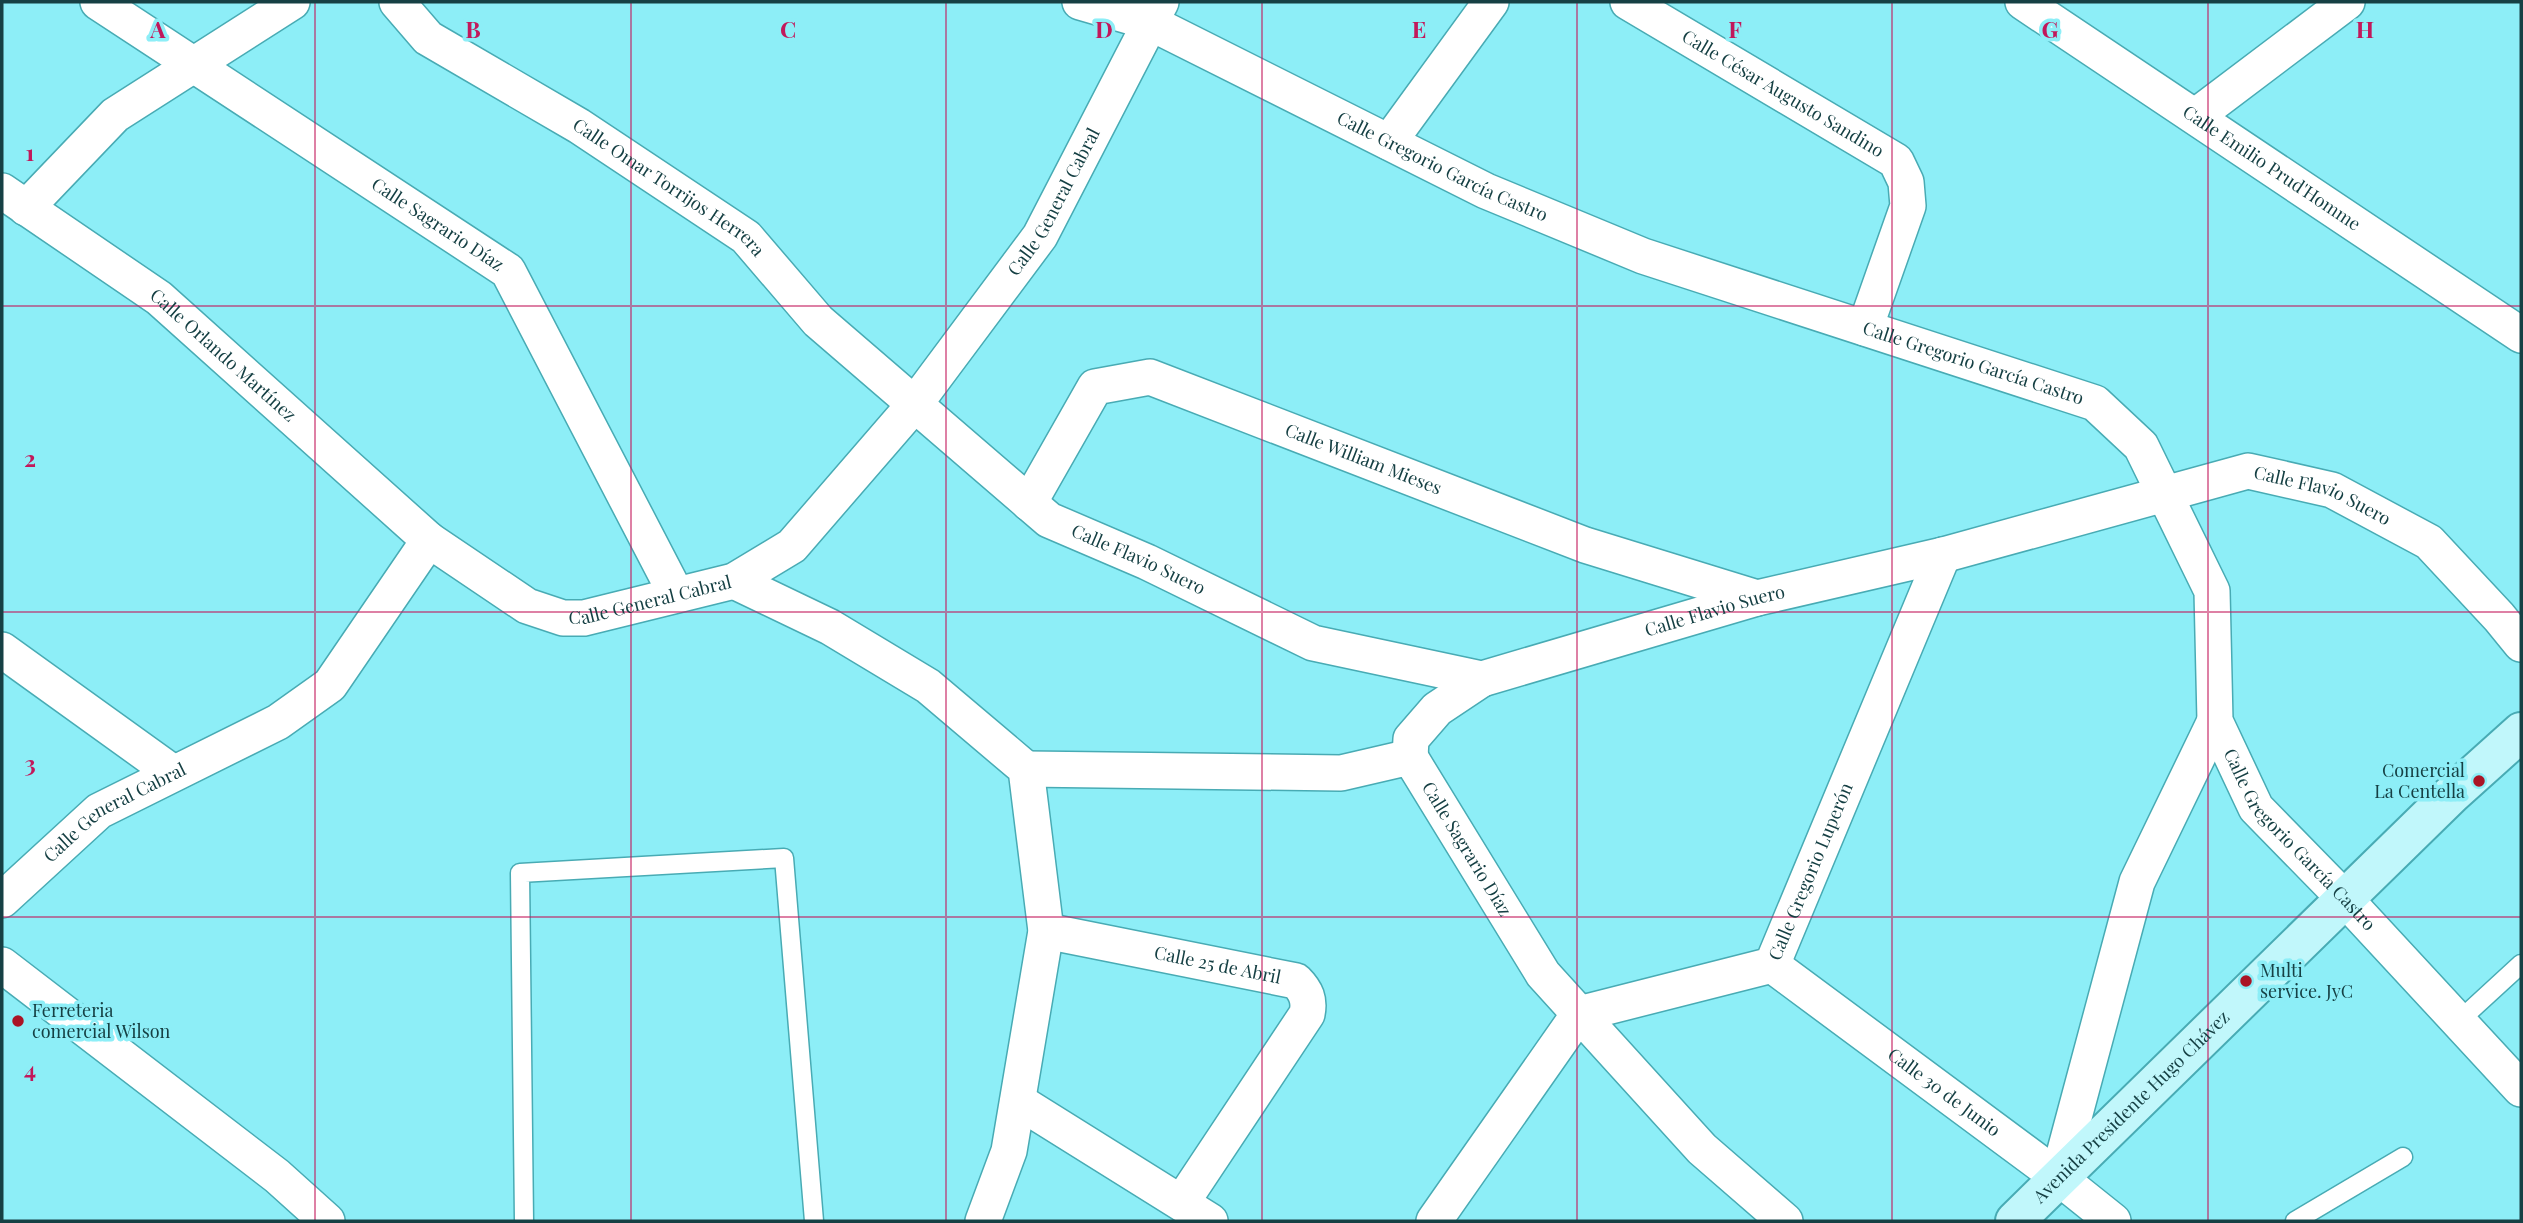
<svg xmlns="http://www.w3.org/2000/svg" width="2523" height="1223" viewBox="0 0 2523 1223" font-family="'Playfair Display',serif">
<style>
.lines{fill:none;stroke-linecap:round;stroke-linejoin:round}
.service-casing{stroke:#48abb4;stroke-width:21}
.minor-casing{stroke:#48abb4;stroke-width:38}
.secondary-casing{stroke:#48abb4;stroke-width:42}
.service{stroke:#fff;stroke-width:18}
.minor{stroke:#fff;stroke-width:35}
.secondary{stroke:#c1f7fb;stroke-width:38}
.grid{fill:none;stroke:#c2185b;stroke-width:2;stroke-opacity:0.55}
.poi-dot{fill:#aa1425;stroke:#8deef7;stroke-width:2.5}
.labels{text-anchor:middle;stroke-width:7;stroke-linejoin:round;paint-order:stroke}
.street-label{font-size:18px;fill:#164044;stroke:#8deef7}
.poi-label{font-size:18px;fill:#164044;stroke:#8deef7;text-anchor:start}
.grid-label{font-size:23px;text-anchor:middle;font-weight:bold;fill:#c2185b;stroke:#8deef7;stroke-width:7;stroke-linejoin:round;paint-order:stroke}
</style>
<rect width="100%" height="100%" fill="#8deef7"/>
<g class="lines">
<g class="service-casing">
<g id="service">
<path d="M 2459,1021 L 2521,964"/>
<path d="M 524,1221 L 520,873 L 784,858 L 814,1221"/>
<path d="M 2295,1221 L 2403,1157"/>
</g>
</g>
<g class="minor-casing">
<g id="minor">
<path id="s1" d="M 98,2 L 508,271 L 676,594"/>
<path id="s2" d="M 397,2 L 428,38 L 579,126 L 746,237 L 818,321 L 1049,520 L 1147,562 L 1313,643 L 1482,679 L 1757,598 L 1943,555 L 2248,471 L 2332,490 L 2429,542 L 2499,617 L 2521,644"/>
<path id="s3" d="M 1080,2 L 1149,22 L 1486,191 L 1643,256 L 2095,403 L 2141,446 L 2212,591 L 2215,721 L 2256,808 L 2345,899 L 2521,1089"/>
<path id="s4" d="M 1628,2 L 1896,161 L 1906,182 L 1908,206 L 1865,328"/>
<path id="s5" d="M 2023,2 L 2521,335"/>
<path d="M 2196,116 L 2347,2"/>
<path d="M 1389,142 L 1491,2"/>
<path id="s6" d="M 2,191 L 159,298 L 429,540"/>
<path d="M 26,208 L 115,115 L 292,2"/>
<path id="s7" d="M 1029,503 L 1095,387 L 1150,377 L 1585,545 L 1757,598"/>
<path d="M 734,581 L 830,627 L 928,686 L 1026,769 L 1046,931 L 1009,1151 L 983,1221"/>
<path d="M 2,650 L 173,773"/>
<path d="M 1410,757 L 1411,739 L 1437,709 L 1482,679"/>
<path id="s8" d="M 1026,769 L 1341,773 L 1410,757 L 1543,974 L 1702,1149 L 1785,1221"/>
<path id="s9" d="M 2,900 L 99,811 L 278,722 L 330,685 L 429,540 L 527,606 L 563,618 L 584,618 L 734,581 L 792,546 L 914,405 L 1040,236 L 1161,2"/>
<path id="s10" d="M 1046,931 L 1296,981 C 1306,991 1310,1000 1307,1014 L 1182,1202"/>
<path d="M 2,965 L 277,1176 L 327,1221"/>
<path id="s11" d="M 1772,965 L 2058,1177 L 2113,1221"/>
<path d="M 1018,1101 L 1210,1221"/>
<path d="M 2058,1177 L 2137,882 L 2215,721"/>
<path id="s12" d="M 1434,1221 L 1579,1014 L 1772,965 L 1943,555"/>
</g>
</g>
<g class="secondary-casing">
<g id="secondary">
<path id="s13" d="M 2015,1221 L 2451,795 L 2521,732"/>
</g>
</g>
<use href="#service" class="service"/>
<use href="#minor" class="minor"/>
<use href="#secondary" class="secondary"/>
</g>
<path class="grid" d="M 315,2 L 315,1221M 631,2 L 631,1221M 946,2 L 946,1221M 1262,2 L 1262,1221M 1577,2 L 1577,1221M 1892,2 L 1892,1221M 2208,2 L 2208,1221M 2,306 L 2521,306M 2,612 L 2521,612M 2,917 L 2521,917"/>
<g class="poi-dot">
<circle cx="2479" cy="781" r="7"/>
<circle cx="2246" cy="981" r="7"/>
<circle cx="18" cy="1021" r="7"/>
</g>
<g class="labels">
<g class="street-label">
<text dy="6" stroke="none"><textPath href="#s4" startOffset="180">Calle César Augusto Sandino</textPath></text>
<text dy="6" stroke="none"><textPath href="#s3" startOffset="399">Calle Gregorio García Castro</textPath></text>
<text dy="6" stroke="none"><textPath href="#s5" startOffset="299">Calle Emilio Prud'Homme</textPath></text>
<text dy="6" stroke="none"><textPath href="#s2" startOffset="331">Calle Omar Torrijos Herrera</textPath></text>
<text dy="6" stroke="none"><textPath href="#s9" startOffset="1404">Calle General Cabral</textPath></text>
<text dy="6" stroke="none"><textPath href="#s1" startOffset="406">Calle Sagrario Díaz</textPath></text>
<text dy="6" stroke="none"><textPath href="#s6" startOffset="276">Calle Orlando Martínez</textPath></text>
<text dy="6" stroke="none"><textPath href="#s3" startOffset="966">Calle Gregorio García Castro</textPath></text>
<text dy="6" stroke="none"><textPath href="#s7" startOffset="418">Calle William Mieses</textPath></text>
<text dy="6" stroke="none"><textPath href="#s2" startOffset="2175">Calle Flavio Suero</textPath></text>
<text dy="6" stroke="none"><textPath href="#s2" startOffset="936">Calle Flavio Suero</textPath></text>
<text dy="6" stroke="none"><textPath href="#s9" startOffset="816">Calle General Cabral</textPath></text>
<text dy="6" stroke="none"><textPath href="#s2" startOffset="1545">Calle Flavio Suero</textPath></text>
<text dy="6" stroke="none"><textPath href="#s9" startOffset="144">Calle General Cabral</textPath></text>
<text dy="6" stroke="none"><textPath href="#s3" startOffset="1596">Calle Gregorio García Castro</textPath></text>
<text dy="6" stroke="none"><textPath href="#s8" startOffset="494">Calle Sagrario Díaz</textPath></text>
<text dy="6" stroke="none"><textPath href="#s12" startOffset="553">Calle Gregorio Luperón</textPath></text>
<text dy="6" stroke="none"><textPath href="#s10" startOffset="175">Calle 25 de Abril</textPath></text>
<text dy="6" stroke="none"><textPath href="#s11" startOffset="214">Calle 30 de Junio</textPath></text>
<text dy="6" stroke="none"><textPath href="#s13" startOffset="163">Avenida Presidente Hugo Chávez</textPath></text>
</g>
<g class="poi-label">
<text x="2465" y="777" text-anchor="end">Comercial<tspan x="2465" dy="21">La Centella</tspan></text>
<text x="2260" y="977">Multi<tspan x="2260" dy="21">service. JyC</tspan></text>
<text x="32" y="1017">Ferreteria<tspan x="32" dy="21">comercial Wilson</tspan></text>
</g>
</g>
<g class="grid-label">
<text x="158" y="38">A</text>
<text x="473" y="38">B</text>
<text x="788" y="38">C</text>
<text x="1104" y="38">D</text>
<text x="1419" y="38">E</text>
<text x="1735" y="38">F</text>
<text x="2050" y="38">G</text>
<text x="2365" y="38">H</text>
<text x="30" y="161">1</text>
<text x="30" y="467">2</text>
<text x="30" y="772">3</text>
<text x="30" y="1078">4</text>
</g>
<rect width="2523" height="1223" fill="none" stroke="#164044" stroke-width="7"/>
</svg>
